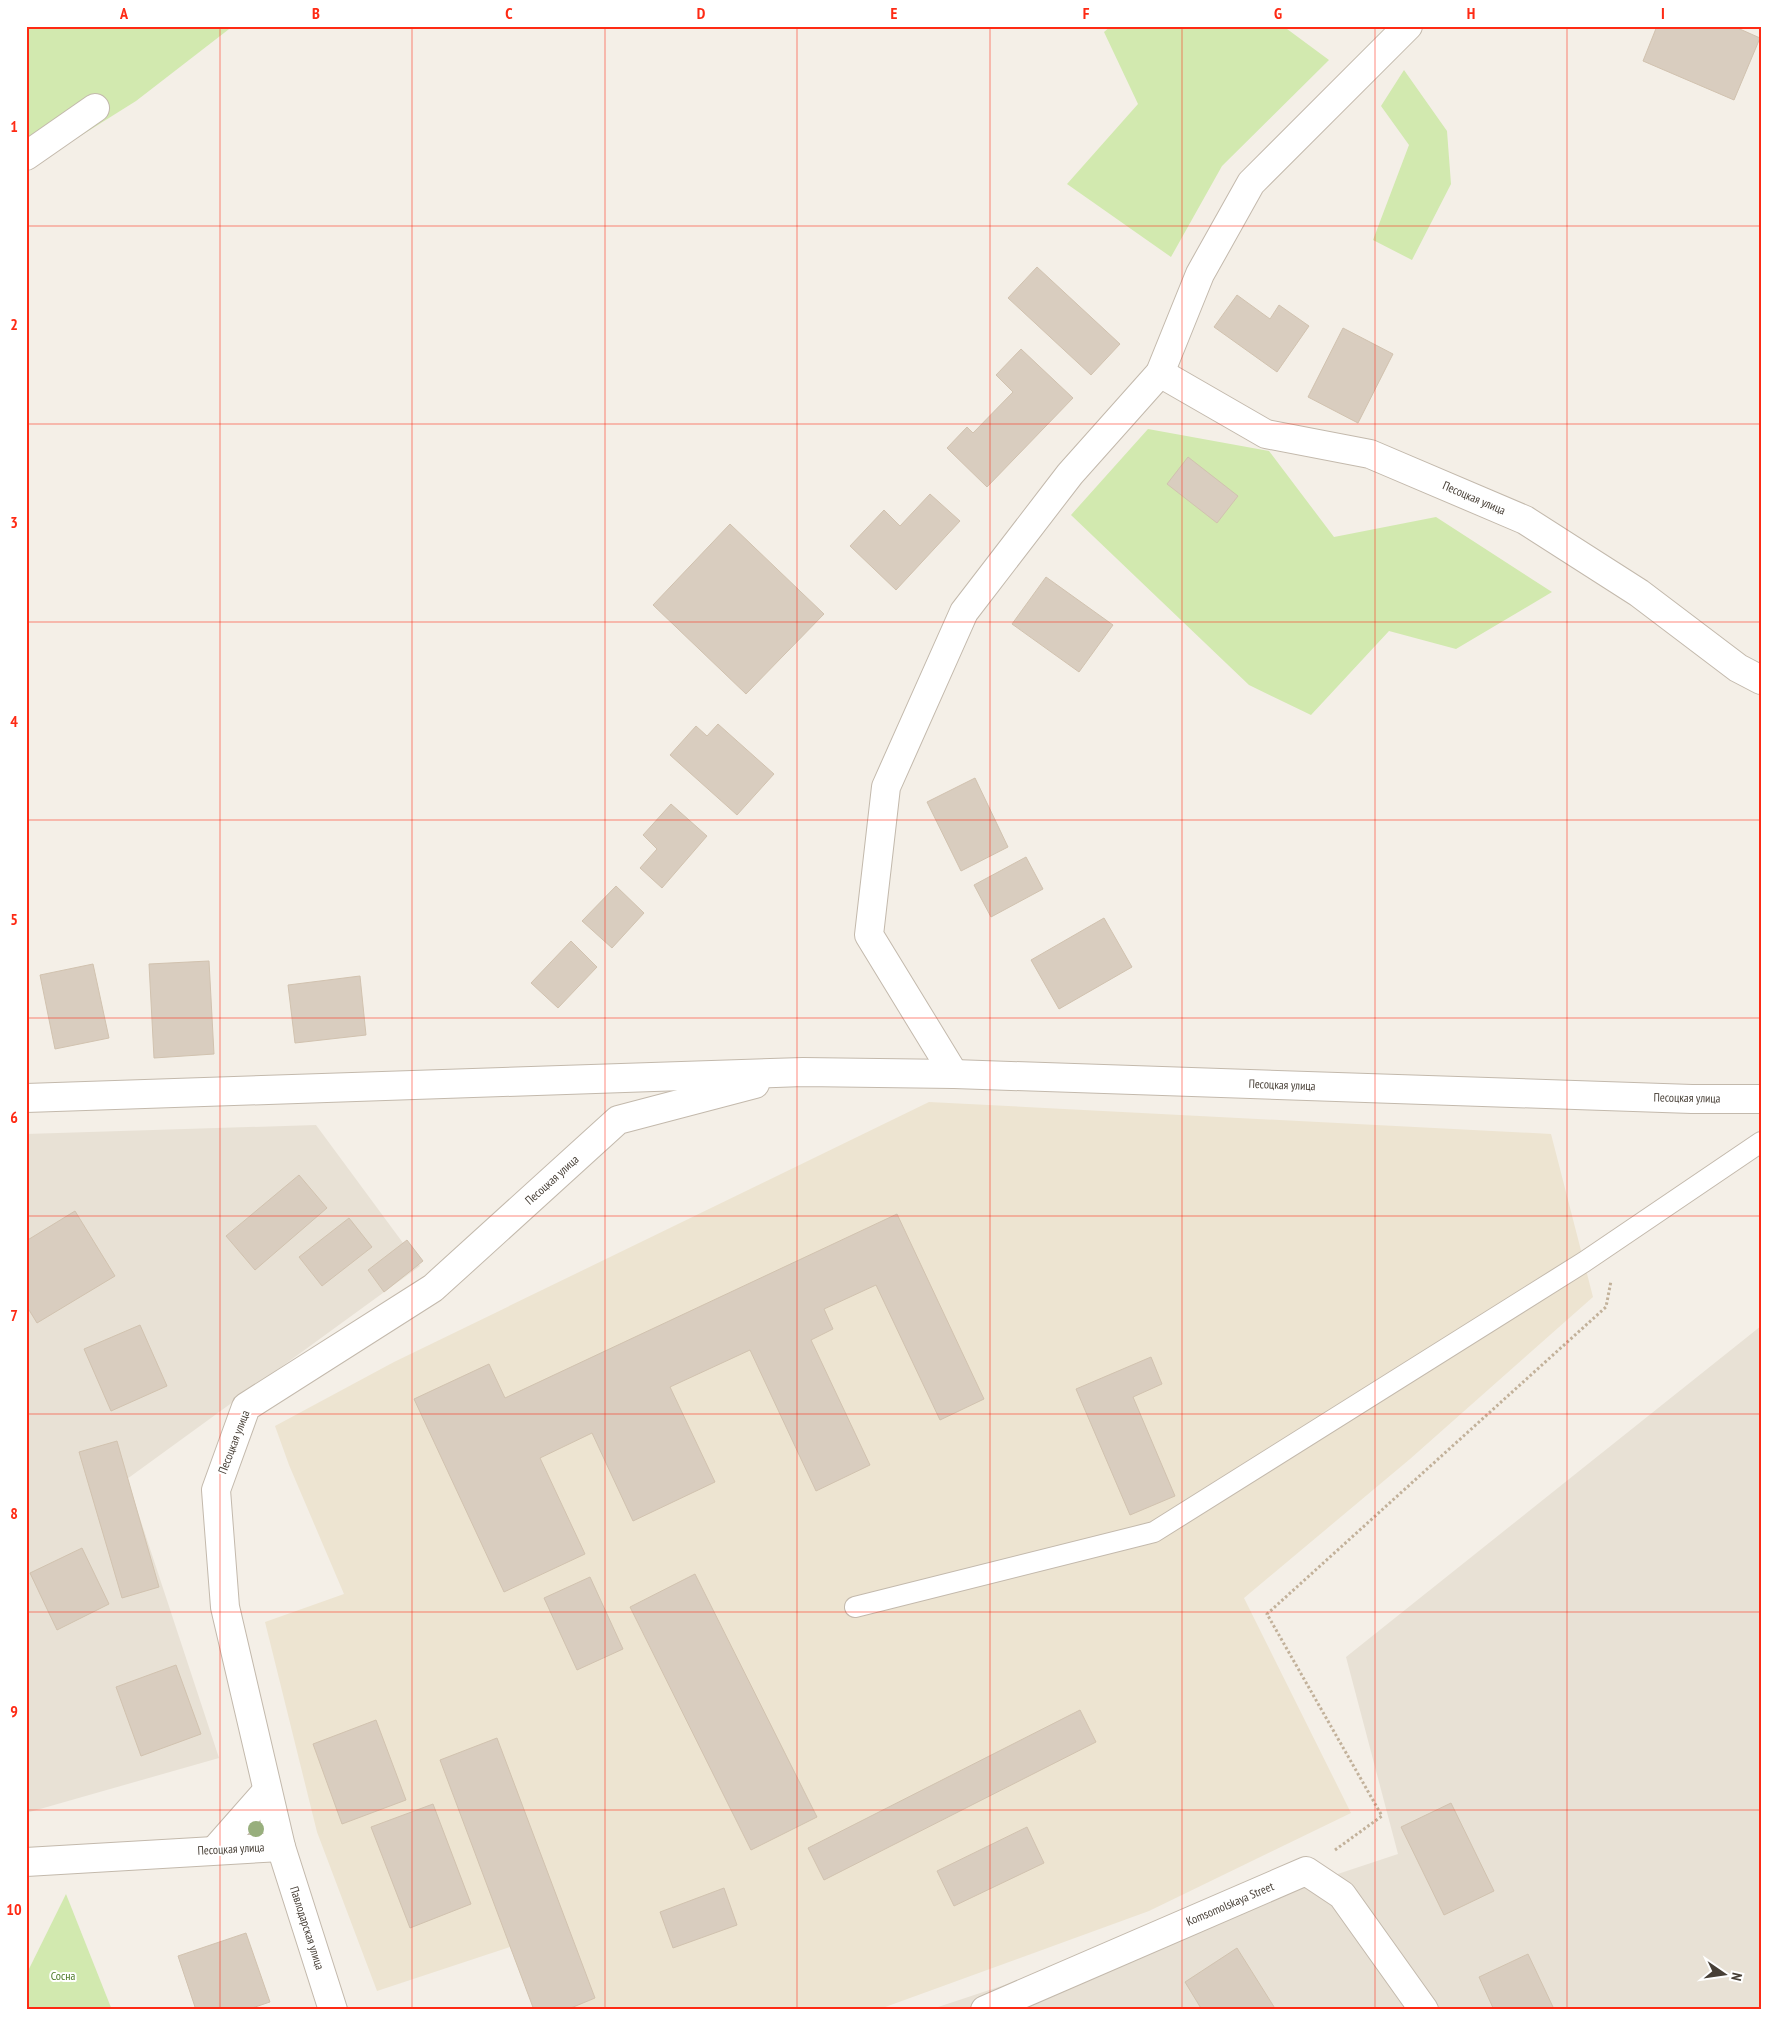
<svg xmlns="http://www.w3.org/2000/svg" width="1787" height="2036" viewBox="0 0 1787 2036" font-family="'PT Sans Narrow',sans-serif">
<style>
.residential{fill:#e8e1d5}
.education{fill:#ede4d1}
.green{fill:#d2e9af}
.building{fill:#d9cdbf;stroke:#d1c2af}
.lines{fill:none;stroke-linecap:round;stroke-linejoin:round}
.lane-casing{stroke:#c3b9ac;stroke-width:22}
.street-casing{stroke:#c3b9ac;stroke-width:30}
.path{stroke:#c2b19a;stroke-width:3;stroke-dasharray:2.5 2.5;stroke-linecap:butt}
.lane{stroke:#fff;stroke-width:20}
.street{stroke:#fff;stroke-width:28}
.tree{fill:#98af7d}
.grid{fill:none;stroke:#fe2a14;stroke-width:1;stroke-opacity:0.55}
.labels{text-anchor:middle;stroke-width:4;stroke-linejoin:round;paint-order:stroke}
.street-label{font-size:12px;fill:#473f36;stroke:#fff}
.park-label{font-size:12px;fill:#4c7a27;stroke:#fff}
.neatline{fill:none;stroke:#fe2a14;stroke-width:2}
.grid-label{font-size:16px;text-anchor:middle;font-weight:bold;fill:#fe2a14}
</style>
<rect width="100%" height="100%" fill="#f4efe7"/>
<g class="residential">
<path d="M 316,1125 L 420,1266 L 127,1479 L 219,1758 L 26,1813 L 26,1134 Z"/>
<path d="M 1761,1326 L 1761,2010 L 929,2010 L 1398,1854 L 1346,1657 Z"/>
</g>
<path class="education" d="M 929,1102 L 1551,1134 L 1593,1297 L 1410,1459 L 1244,1598 L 1351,1813 L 1149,1911 L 877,2010 L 534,2010 L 510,1947 L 377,1991 L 317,1832 L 265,1622 L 344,1594 L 289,1465 L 275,1426 L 394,1362 Z"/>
<g class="green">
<path d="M 26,26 L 233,26 L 136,101 L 26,170 Z"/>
<path d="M 1111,26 L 1283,26 L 1329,60 L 1222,166 L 1171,257 L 1067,184 L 1138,104 L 1104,32 Z"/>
<path d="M 1404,70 L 1447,131 L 1451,184 L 1412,260 L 1373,240 L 1409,145 L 1381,106 Z"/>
<path d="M 1148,429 L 1269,451 L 1334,537 L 1436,517 L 1552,592 L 1456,649 L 1389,631 L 1311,715 L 1249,685 L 1071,515 Z"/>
<path d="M 66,1894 L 112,2010 L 26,2010 L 26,1975 Z"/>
</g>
<g class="building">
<path d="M 1657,26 L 1733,26 L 1760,38 L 1734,100 L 1643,61 Z"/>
<path d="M 1037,267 L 1120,344 L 1091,375 L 1008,298 Z"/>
<path d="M 1237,295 L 1270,319 L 1279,305 L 1309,326 L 1277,372 L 1214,327 Z"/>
<path d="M 1343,328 L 1393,354 L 1358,423 L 1308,397 Z"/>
<path d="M 1021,349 L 1073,398 L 987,487 L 947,448 L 967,427 L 973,433 L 1013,392 L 996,375 Z"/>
<path d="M 1188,457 L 1238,496 L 1217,523 L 1167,484 Z"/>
<path d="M 930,494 L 960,521 L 896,590 L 850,546 L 884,510 L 900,526 Z"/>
<path d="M 730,524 L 824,614 L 746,694 L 653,605 Z"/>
<path d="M 1046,577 L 1113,625 L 1079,672 L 1012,624 Z"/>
<path d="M 718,724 L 774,774 L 737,815 L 670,755 L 696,726 L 707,736 Z"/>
<path d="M 975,778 L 1008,847 L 961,871 L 927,802 Z"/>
<path d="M 671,804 L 707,836 L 662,888 L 640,868 L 657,849 L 643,835 Z"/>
<path d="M 1026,857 L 1043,889 L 991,917 L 974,885 Z"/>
<path d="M 616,886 L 644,913 L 612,948 L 582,921 Z"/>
<path d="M 1104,918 L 1132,967 L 1059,1009 L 1031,960 Z"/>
<path d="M 571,941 L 597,967 L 558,1008 L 531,983 Z"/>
<path d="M 209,961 L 214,1054 L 154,1058 L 149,964 Z"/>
<path d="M 93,964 L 109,1038 L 55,1049 L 40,975 Z"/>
<path d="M 360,976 L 366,1035 L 295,1043 L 288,985 Z"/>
<path d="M 299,1175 L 327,1208 L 255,1270 L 226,1236 Z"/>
<path d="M 75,1211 L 115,1276 L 37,1323 L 26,1305 L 26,1241 Z"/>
<path d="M 897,1214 L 984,1399 L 940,1420 L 876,1285 L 824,1309 L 833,1329 L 811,1340 L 870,1465 L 816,1491 L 750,1350 L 670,1387 L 715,1482 L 633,1521 L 592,1433 L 540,1458 L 585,1554 L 504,1592 L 414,1399 L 489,1364 L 505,1398 Z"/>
<path d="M 349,1218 L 372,1247 L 322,1286 L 299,1257 Z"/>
<path d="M 407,1240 L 423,1261 L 384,1292 L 368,1270 Z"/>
<path d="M 140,1325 L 167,1386 L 111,1411 L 84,1349 Z"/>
<path d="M 1151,1357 L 1162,1384 L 1133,1397 L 1175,1496 L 1130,1515 L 1076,1389 Z"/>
<path d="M 117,1441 L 159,1587 L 122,1598 L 79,1452 Z"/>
<path d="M 82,1548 L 109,1604 L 57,1630 L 30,1573 Z"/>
<path d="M 695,1574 L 817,1817 L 751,1850 L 630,1607 Z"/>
<path d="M 590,1577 L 623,1649 L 577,1670 L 544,1598 Z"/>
<path d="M 176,1665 L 201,1734 L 141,1756 L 116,1687 Z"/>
<path d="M 1080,1710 L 1096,1742 L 824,1880 L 808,1848 Z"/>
<path d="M 376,1720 L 406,1800 L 342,1824 L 313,1744 Z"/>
<path d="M 497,1738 L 595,1998 L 566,2010 L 534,2010 L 440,1760 Z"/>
<path d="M 1451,1803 L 1494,1891 L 1444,1915 L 1401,1827 Z"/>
<path d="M 433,1804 L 471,1904 L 410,1928 L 371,1827 Z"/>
<path d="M 1027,1827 L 1044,1863 L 954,1906 L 937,1871 Z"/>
<path d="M 724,1888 L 737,1925 L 673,1948 L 660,1912 Z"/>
<path d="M 246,1933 L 270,2002 L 246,2010 L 196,2010 L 178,1956 Z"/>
<path d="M 1237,1948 L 1276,2010 L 1202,2010 L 1185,1982 Z"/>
<path d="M 1528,1954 L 1553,2007 L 1547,2010 L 1494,2010 L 1479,1977 Z"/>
</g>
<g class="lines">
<g class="lane-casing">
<path id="lane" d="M 855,1607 L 1154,1532 L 1584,1262 L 1761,1142"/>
</g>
<g class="street-casing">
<g id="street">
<path d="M 26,156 L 95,108"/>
<path d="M 1160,373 L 1266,434 L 1370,454 L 1525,520 L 1639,593 L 1738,668 L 1761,680"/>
<path d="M 954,1074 L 869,935 L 886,787 L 964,612 L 1070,474 L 1160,373 L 1200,274 L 1251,183 L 1408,26"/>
<path d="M 26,1098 L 803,1072 L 954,1074 L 1692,1099 L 1761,1099"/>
<path d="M 215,1850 L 267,1791"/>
<path d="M 26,1862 L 281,1847"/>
<path d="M 333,2010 L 281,1847 L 225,1607 L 216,1490 L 246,1407 L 433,1288 L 618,1120 L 755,1084"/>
<path d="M 985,2010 L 1306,1871 L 1342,1895 L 1424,2010"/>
</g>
</g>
<path class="path" d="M 1335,1850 L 1382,1816 L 1267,1614 L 1606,1307 L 1611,1281"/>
<use href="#lane" class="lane"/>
<use href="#street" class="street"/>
</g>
<circle class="tree" cx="256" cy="1829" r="8"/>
<path class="grid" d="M 220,26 L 220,2010M 412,26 L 412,2010M 605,26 L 605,2010M 797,26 L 797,2010M 990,26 L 990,2010M 1182,26 L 1182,2010M 1375,26 L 1375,2010M 1567,26 L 1567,2010M 26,226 L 1761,226M 26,424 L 1761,424M 26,622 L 1761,622M 26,820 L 1761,820M 26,1018 L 1761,1018M 26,1216 L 1761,1216M 26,1414 L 1761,1414M 26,1612 L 1761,1612M 26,1810 L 1761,1810"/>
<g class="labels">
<g class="street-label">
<text transform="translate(1474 498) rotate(23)" y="4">Песоцкая улица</text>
<text transform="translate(1282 1085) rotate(2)" y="4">Песоцкая улица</text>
<text transform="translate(1687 1098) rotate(1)" y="4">Песоцкая улица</text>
<text transform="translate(552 1180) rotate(-42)" y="4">Песоцкая улица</text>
<text transform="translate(234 1442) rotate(-69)" y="4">Песоцкая улица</text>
<text transform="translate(231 1849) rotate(-3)" y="4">Песоцкая улица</text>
<text transform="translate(1230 1904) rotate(-23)" y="4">Komsomolskaya Street</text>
<text transform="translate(307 1928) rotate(72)" y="4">Павлодарская улица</text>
</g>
<g class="park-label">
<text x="63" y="1980">Сосна</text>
</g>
</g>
<rect width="1787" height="2036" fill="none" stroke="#ffffff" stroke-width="55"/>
<g transform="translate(1724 1974) rotate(103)" stroke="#ffffff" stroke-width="4" paint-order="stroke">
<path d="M0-4L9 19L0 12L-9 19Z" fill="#473f36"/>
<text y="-8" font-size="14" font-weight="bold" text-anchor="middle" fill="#473f36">N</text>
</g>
<rect x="28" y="28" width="1732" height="1980" class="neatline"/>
<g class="grid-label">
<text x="124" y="19">A</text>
<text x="316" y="19">B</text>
<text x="509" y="19">C</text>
<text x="701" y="19">D</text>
<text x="894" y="19">E</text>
<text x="1086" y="19">F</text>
<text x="1278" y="19">G</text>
<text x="1471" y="19">H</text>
<text x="1663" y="19">I</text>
<text x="14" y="132">1</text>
<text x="14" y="330">2</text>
<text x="14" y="528">3</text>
<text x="14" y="727">4</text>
<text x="14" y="925">5</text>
<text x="14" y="1123">6</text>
<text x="14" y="1321">7</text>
<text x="14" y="1519">8</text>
<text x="14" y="1717">9</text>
<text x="14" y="1915">10</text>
</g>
</svg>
